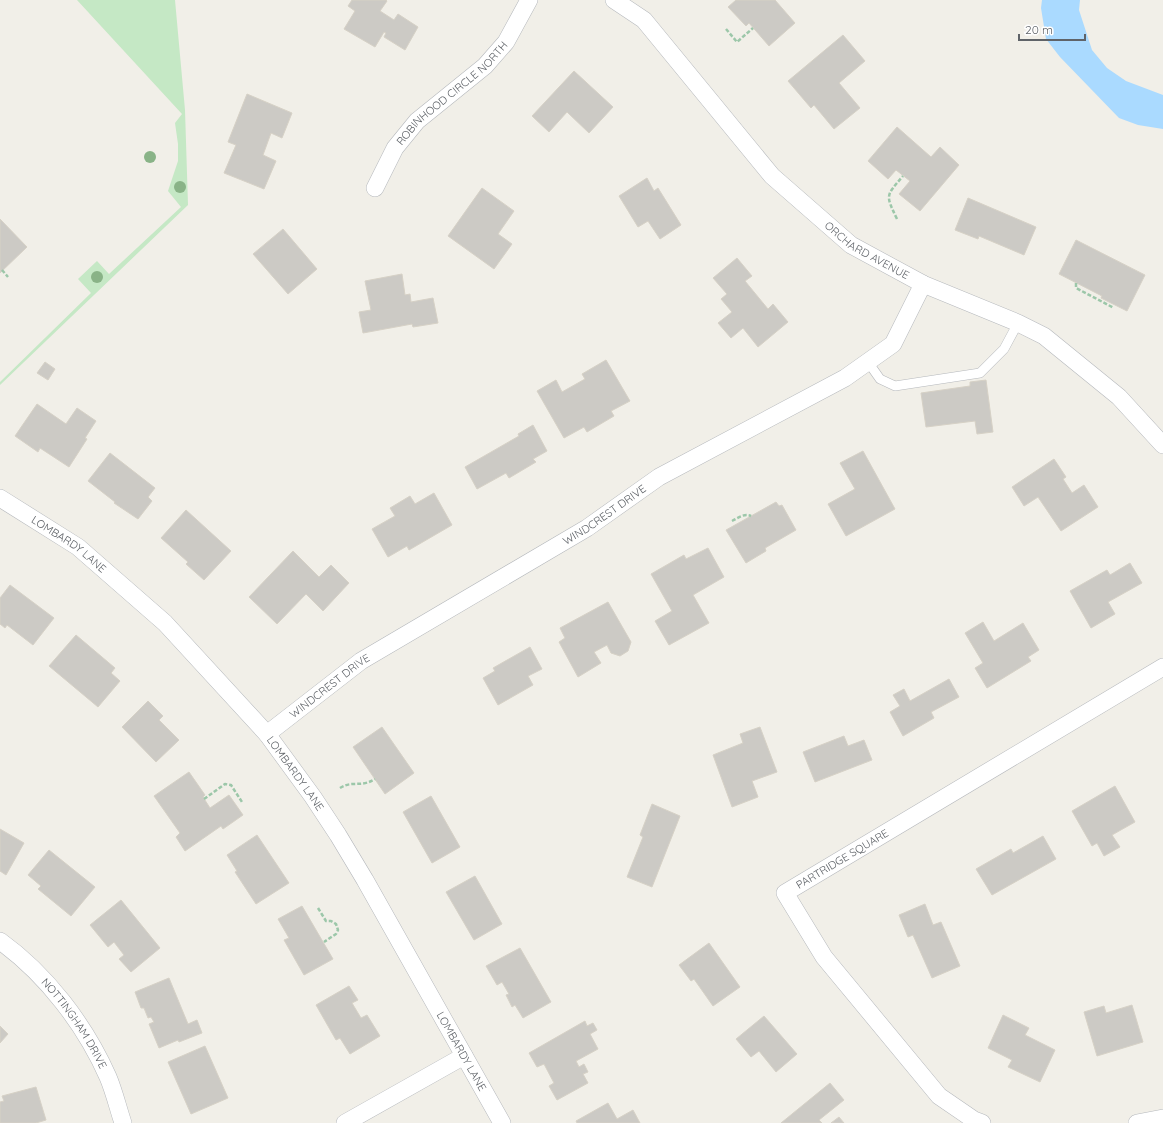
<svg xmlns="http://www.w3.org/2000/svg" width="1163" height="1123" viewBox="0 0 1163 1123" font-family="Quicksand,sans-serif">
<style>
.green{fill:#c5e8c5}
.water{fill:#aadaff}
.building{fill:#cccac5;stroke:#d6d1c6}
.lines{fill:none;stroke-linecap:round;stroke-linejoin:round}
.service-casing{stroke:#b5b8bc;stroke-width:10}
.minor-casing{stroke:#b5b8bc;stroke-width:18}
.path{stroke:#9cc7a9;stroke-width:2.5;stroke-dasharray:4 2;stroke-linecap:butt}
.service{stroke:#fff;stroke-width:9}
.minor{stroke:#fff;stroke-width:17}
.tree{fill:#89b387}
.labels{text-anchor:middle;stroke-width:3.5;stroke-linejoin:round;paint-order:stroke}
.street-label{font-size:11px;fill:#5f6368;stroke:#fff}
</style>
<rect width="100%" height="100%" fill="#f1efe8"/>
<path class="green" d="M 77,0 L 175,0 L 185,110 L 188,205 L 0,385 L 0,382 L 91,293 L 78,279 L 97,261 L 109,274 L 181,207 L 168,191 L 178,161 L 178,144 L 175,123 L 182,114 Z"/>
<path class="water" d="M 1042,0 L 1080,0 L 1079,10 L 1092,50 L 1107,68 L 1126,81 L 1163,95 L 1163,129 L 1138,125 L 1119,118 L 1060,57 L 1046,39 L 1041,8 Z"/>
<g class="building">
<path d="M 352,0 L 386,0 L 387,1 L 380,11 L 394,20 L 398,14 L 418,27 L 405,50 L 384,37 L 386,33 L 384,32 L 375,47 L 344,29 L 355,11 L 348,6 Z"/>
<path d="M 736,0 L 775,0 L 795,23 L 769,46 L 749,23 L 746,26 L 728,7 Z"/>
<path d="M 843,35 L 865,61 L 839,83 L 860,108 L 834,129 L 814,105 L 811,108 L 788,81 Z"/>
<path d="M 574,71 L 613,107 L 589,133 L 567,112 L 549,132 L 532,116 Z"/>
<path d="M 247,94 L 292,113 L 282,138 L 271,133 L 263,155 L 276,161 L 264,189 L 224,173 L 236,145 L 228,142 Z"/>
<path d="M 897,127 L 931,157 L 940,147 L 959,165 L 920,211 L 899,194 L 910,181 L 896,170 L 888,179 L 868,161 Z"/>
<path d="M 647,178 L 654,191 L 658,188 L 681,225 L 660,239 L 648,221 L 638,227 L 619,196 Z"/>
<path d="M 482,188 L 514,211 L 498,234 L 512,244 L 494,269 L 448,236 Z"/>
<path d="M 968,198 L 1036,227 L 1024,255 L 979,236 L 978,239 L 955,230 Z"/>
<path d="M 0,219 L 27,247 L 0,273 Z"/>
<path d="M 283,229 L 317,269 L 288,294 L 253,254 Z"/>
<path d="M 1076,240 L 1145,275 L 1127,311 L 1101,298 L 1102,296 L 1059,274 Z"/>
<path d="M 737,258 L 752,276 L 745,281 L 768,309 L 773,304 L 788,322 L 758,347 L 743,328 L 731,338 L 718,323 L 732,312 L 721,299 L 727,294 L 713,278 Z"/>
<path d="M 402,274 L 405,295 L 410,294 L 411,302 L 433,298 L 438,323 L 413,327 L 412,324 L 363,333 L 359,312 L 371,310 L 365,281 Z"/>
<path d="M 606,360 L 630,401 L 611,411 L 614,416 L 587,432 L 584,427 L 564,438 L 537,391 L 556,380 L 562,392 L 585,379 L 582,374 Z"/>
<path d="M 45,362 L 55,369 L 48,380 L 37,373 Z"/>
<path d="M 986,380 L 993,432 L 977,434 L 975,421 L 926,427 L 921,393 L 970,386 L 970,382 Z"/>
<path d="M 37,404 L 66,424 L 77,408 L 96,421 L 85,438 L 87,439 L 69,467 L 40,448 L 38,452 L 15,436 Z"/>
<path d="M 533,425 L 547,451 L 533,459 L 536,462 L 509,478 L 506,473 L 477,489 L 465,467 L 519,436 L 518,434 Z"/>
<path d="M 863,451 L 895,509 L 846,536 L 828,504 L 855,489 L 840,463 Z"/>
<path d="M 110,453 L 155,488 L 148,497 L 152,501 L 138,519 L 114,503 L 115,502 L 88,481 Z"/>
<path d="M 1054,459 L 1066,477 L 1063,479 L 1072,493 L 1084,485 L 1098,507 L 1061,531 L 1038,497 L 1024,506 L 1012,487 Z"/>
<path d="M 434,493 L 452,525 L 409,550 L 407,546 L 388,557 L 372,529 L 395,516 L 390,508 L 410,496 L 415,504 Z"/>
<path d="M 776,502 L 779,506 L 782,505 L 796,530 L 765,548 L 766,551 L 746,563 L 726,530 Z"/>
<path d="M 186,510 L 231,551 L 204,580 L 186,564 L 188,562 L 161,538 Z"/>
<path d="M 708,548 L 724,577 L 693,595 L 709,623 L 669,645 L 655,621 L 672,611 L 651,574 L 684,555 L 686,559 Z"/>
<path d="M 293,551 L 319,577 L 331,565 L 349,583 L 323,611 L 306,594 L 277,624 L 249,597 Z"/>
<path d="M 1130,563 L 1142,583 L 1108,602 L 1115,614 L 1091,628 L 1070,591 L 1107,570 L 1110,575 Z"/>
<path d="M 10,585 L 54,618 L 33,645 L 7,625 L 5,628 L 0,624 L 0,598 Z"/>
<path d="M 608,602 L 631,642 L 628,651 L 620,656 L 611,653 L 607,645 L 594,652 L 601,663 L 578,677 L 559,642 L 565,638 L 560,628 Z"/>
<path d="M 983,622 L 994,641 L 1023,623 L 1039,650 L 1028,657 L 1031,661 L 987,688 L 975,668 L 983,663 L 965,633 Z"/>
<path d="M 76,635 L 115,668 L 111,673 L 120,681 L 98,707 L 49,666 Z"/>
<path d="M 530,647 L 542,669 L 528,676 L 533,685 L 498,705 L 483,678 L 495,671 L 493,668 Z"/>
<path d="M 949,679 L 959,697 L 931,712 L 934,718 L 903,736 L 890,712 L 900,706 L 893,695 L 904,689 L 910,701 Z"/>
<path d="M 148,701 L 163,716 L 159,720 L 179,740 L 156,762 L 122,727 Z"/>
<path d="M 382,727 L 414,773 L 385,794 L 353,747 Z"/>
<path d="M 760,727 L 777,772 L 752,781 L 758,797 L 732,807 L 713,755 L 743,743 L 740,734 Z"/>
<path d="M 844,736 L 848,746 L 864,740 L 872,760 L 815,782 L 803,752 Z"/>
<path d="M 189,772 L 205,795 L 203,797 L 210,808 L 229,795 L 243,815 L 223,829 L 221,826 L 185,851 L 176,837 L 180,833 L 154,796 Z"/>
<path d="M 1115,786 L 1135,822 L 1112,835 L 1120,847 L 1104,856 L 1097,843 L 1092,846 L 1072,811 Z"/>
<path d="M 431,796 L 460,847 L 432,863 L 403,812 Z"/>
<path d="M 652,804 L 680,816 L 652,887 L 627,877 L 643,837 L 640,835 Z"/>
<path d="M 0,829 L 24,843 L 6,875 L 0,871 Z"/>
<path d="M 257,835 L 289,883 L 256,904 L 235,872 L 237,871 L 227,855 Z"/>
<path d="M 1043,836 L 1056,859 L 992,895 L 976,869 L 1011,849 L 1013,853 Z"/>
<path d="M 49,850 L 95,887 L 71,916 L 38,889 L 41,886 L 28,875 Z"/>
<path d="M 475,876 L 502,924 L 474,940 L 446,892 Z"/>
<path d="M 121,900 L 160,948 L 131,972 L 119,959 L 124,955 L 114,942 L 108,947 L 90,925 Z"/>
<path d="M 925,904 L 933,925 L 941,922 L 960,966 L 932,978 L 913,935 L 908,937 L 899,915 Z"/>
<path d="M 302,906 L 333,959 L 304,975 L 284,940 L 289,938 L 278,919 Z"/>
<path d="M 709,943 L 740,987 L 713,1006 L 694,979 L 691,981 L 679,965 Z"/>
<path d="M 520,948 L 551,1002 L 523,1018 L 515,1005 L 512,1007 L 506,995 L 509,994 L 502,982 L 497,985 L 486,966 Z"/>
<path d="M 169,978 L 188,1024 L 197,1020 L 202,1033 L 179,1042 L 178,1040 L 159,1048 L 149,1024 L 154,1022 L 151,1017 L 148,1018 L 144,1008 L 141,1008 L 135,992 Z"/>
<path d="M 349,986 L 358,1000 L 352,1003 L 361,1018 L 367,1015 L 380,1036 L 350,1054 L 340,1038 L 336,1040 L 316,1005 Z"/>
<path d="M 1132,1005 L 1143,1042 L 1097,1056 L 1084,1012 L 1104,1006 L 1106,1013 Z"/>
<path d="M 1003,1015 L 1029,1028 L 1025,1035 L 1055,1050 L 1040,1082 L 1008,1067 L 1012,1060 L 988,1048 Z"/>
<path d="M 764,1016 L 797,1054 L 776,1072 L 759,1051 L 751,1057 L 736,1039 Z"/>
<path d="M 585,1021 L 587,1026 L 593,1023 L 597,1030 L 590,1034 L 598,1049 L 576,1061 L 579,1067 L 584,1064 L 588,1072 L 583,1074 L 588,1083 L 557,1100 L 549,1086 L 554,1083 L 544,1064 L 537,1067 L 529,1053 Z"/>
<path d="M 0,1026 L 8,1034 L 0,1043 Z"/>
<path d="M 205,1046 L 228,1098 L 191,1114 L 168,1062 Z"/>
<path d="M 830,1083 L 844,1100 L 819,1120 L 822,1123 L 781,1123 Z"/>
<path d="M 36,1087 L 46,1120 L 36,1123 L 0,1123 L 0,1102 L 4,1101 L 2,1096 Z"/>
<path d="M 608,1103 L 617,1119 L 633,1110 L 640,1123 L 577,1123 L 576,1121 Z"/>
<path d="M 839,1117 L 844,1123 L 831,1123 Z"/>
</g>
<g class="lines">
<g class="service-casing">
<path id="service" d="M 868,362 L 880,379 L 895,386 L 980,373 L 1004,349 L 1018,323"/>
</g>
<g class="minor-casing">
<g id="minor">
<path id="s1" d="M 614,0 L 644,20 L 772,176 L 851,245 L 923,284 L 1018,323 L 1044,336 L 1119,397 L 1163,445"/>
<path id="s2" d="M 375,188 L 395,148 L 417,121 L 485,66 L 506,42 L 529,0"/>
<path id="s3" d="M 0,498 L 78,547 L 165,623 L 267,734 L 313,797 L 338,835 L 365,880 L 502,1123"/>
<path id="s4" d="M 267,734 L 361,661 L 587,528 L 659,477 L 845,378 L 893,344 L 923,284"/>
<path id="s5" d="M 0,941 C 46,974 85,1025 108,1077 C 114,1091 118,1108 123,1123"/>
<path d="M 345,1123 L 464,1056"/>
<path id="s6" d="M 982,1123 L 974,1120 L 939,1096 L 824,957 L 785,893 L 1163,667"/>
<path d="M 1137,1123 L 1163,1118"/>
</g>
</g>
<g class="path">
<path d="M 726,29 L 737,42 L 753,28"/>
<path d="M 897,219 C 885,194 886,196 903,176"/>
<path d="M 2,270 L 8,277"/>
<path d="M 1076,283 L 1076,288 L 1114,308"/>
<path d="M 732,521 C 738,518 744,513 751,516"/>
<path d="M 340,788 C 352,780 361,788 375,779"/>
<path d="M 204,799 L 225,784 L 231,785 L 242,802"/>
<path d="M 318,908 L 326,921 L 331,921 L 336,924 L 338,930 L 336,934 L 324,942"/>
</g>
<use href="#service" class="service"/>
<use href="#minor" class="minor"/>
</g>
<g class="tree">
<circle cx="150" cy="157" r="6"/>
<circle cx="180" cy="187" r="6"/>
<circle cx="97" cy="277" r="6"/>
</g>
<g class="labels">
<g class="street-label">
<text dy="4" stroke="none"><textPath href="#s2" startOffset="124">ROBINHOOD CIRCLE NORTH</textPath></text>
<text dy="4" stroke="none"><textPath href="#s1" startOffset="359">ORCHARD AVENUE</textPath></text>
<text dy="4" stroke="none"><textPath href="#s4" startOffset="403">WINDCREST DRIVE</textPath></text>
<text dy="4" stroke="none"><textPath href="#s3" startOffset="83">LOMBARDY LANE</textPath></text>
<text dy="4" stroke="none"><textPath href="#s4" startOffset="79">WINDCREST DRIVE</textPath></text>
<text dy="4" stroke="none"><textPath href="#s3" startOffset="407">LOMBARDY LANE</textPath></text>
<text dy="4" stroke="none"><textPath href="#s6" startOffset="373">PARTRIDGE SQUARE</textPath></text>
<text dy="4" stroke="none"><textPath href="#s5" startOffset="112">NOTTINGHAM DRIVE</textPath></text>
<text dy="4" stroke="none"><textPath href="#s3" startOffset="731">LOMBARDY LANE</textPath></text>
</g>
</g>
<path d="M1019 34v6h66v-6" fill="none" stroke="#5f6368" stroke-width="2"/>
<text x="1025" y="34" font-size="12" fill="#5f6368" stroke="#ffffff" stroke-width="3" paint-order="stroke">20 m</text>
</svg>
